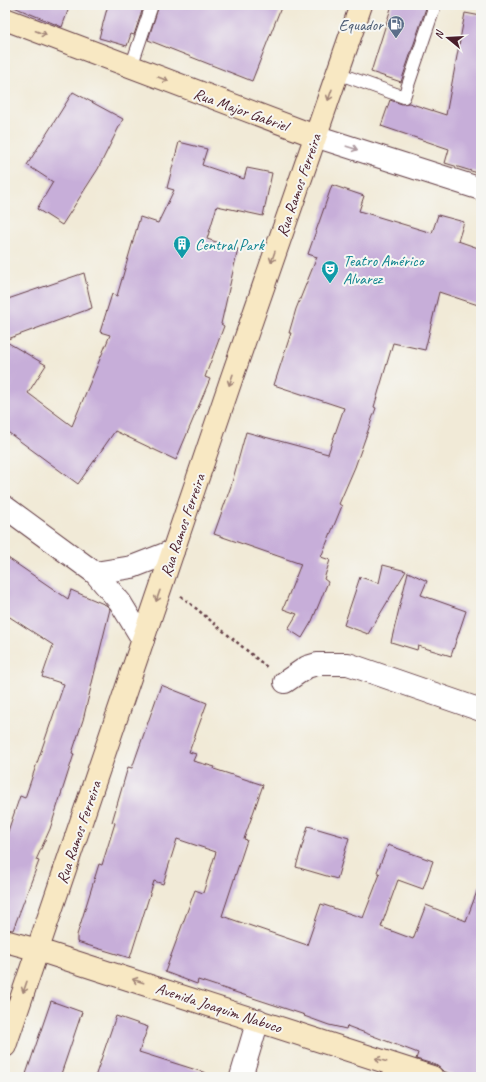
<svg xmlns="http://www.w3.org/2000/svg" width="486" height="1082" viewBox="0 0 486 1082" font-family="Caveat,sans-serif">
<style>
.building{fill:#c7aed9}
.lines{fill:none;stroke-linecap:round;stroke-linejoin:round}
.service-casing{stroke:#633d45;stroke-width:14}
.minor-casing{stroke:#633d45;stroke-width:24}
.tertiary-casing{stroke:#633d45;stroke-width:24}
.secondary-casing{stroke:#633d45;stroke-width:24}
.path{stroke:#633d45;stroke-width:2.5;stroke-dasharray:3 3;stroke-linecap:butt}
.service{stroke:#fff;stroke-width:12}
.minor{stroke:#fff;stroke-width:22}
.tertiary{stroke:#fff;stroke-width:22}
.secondary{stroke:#f8e8c3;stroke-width:22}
.oneway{stroke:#a18477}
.oneway2{stroke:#ae9aa0}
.labels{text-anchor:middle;stroke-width:4;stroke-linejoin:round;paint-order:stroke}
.service-label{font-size:16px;fill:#4e5e75;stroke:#f6f6f2;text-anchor:end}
.street-label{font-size:16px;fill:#4a1f2b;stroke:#f6f6f2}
.culture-label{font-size:16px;fill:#0d838f;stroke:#f6f6f2;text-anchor:start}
</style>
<rect width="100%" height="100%" fill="#f6f6f2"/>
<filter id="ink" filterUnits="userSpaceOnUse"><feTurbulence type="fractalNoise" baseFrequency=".025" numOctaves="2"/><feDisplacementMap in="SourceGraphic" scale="8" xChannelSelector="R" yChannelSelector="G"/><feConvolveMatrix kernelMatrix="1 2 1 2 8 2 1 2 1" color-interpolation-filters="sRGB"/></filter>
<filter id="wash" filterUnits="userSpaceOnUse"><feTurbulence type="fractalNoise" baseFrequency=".012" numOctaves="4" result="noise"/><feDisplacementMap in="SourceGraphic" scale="16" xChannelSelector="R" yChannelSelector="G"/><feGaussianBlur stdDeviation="0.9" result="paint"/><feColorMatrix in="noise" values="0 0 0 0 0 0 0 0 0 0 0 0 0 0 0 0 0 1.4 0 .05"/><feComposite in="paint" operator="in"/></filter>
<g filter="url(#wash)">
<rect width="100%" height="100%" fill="#f1ead7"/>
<g id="blocks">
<g class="building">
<path d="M 9,5 L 70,5 L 62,27 Z"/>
<path d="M 108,5 L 144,5 L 134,35 L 131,34 L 127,46 L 99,38 Z"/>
<path d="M 159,5 L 282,5 L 252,81 L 148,40 Z"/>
<path d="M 392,5 L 427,5 L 401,82 L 371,72 Z"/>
<path d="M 465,13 L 481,16 L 481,174 L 445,163 L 449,149 L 381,126 L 390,100 L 402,104 L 409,103 L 446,115 Z"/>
<path d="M 73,92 L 123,119 L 98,169 L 62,225 L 37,209 L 53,182 L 27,165 Z"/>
<path d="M 179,142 L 207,149 L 202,165 L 244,179 L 247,168 L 272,173 L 263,216 L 217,206 L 207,239 L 238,249 L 221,324 L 224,326 L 205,377 L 210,379 L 176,460 L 115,431 L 78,484 L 5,430 L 5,341 L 46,365 L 28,393 L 72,426 L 110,335 L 100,332 L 112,294 L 117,296 L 140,217 L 158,223 L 174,190 L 167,188 Z"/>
<path d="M 332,185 L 364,196 L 359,211 L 432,233 L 438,215 L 464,222 L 458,241 L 481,249 L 481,306 L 439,292 L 425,350 L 393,343 L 374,407 L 376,408 L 355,467 L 339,504 L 342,506 L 321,557 L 330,560 L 324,579 L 328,582 L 312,621 L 302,638 L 288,629 L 297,614 L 283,609 L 301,564 L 214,534 L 231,486 L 246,432 L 328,454 L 344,408 L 274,385 L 291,333 L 289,333 L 296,309 L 317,257 L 308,254 Z"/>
<path d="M 84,273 L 92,308 L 5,340 L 5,300 Z"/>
<path d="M 5,556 L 68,599 L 71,590 L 106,605 L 110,609 L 83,720 L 72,753 L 74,754 L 50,829 L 36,860 L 39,861 L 13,930 L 5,929 L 5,840 L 20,796 L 25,798 L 64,684 L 42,677 L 53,645 L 5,614 Z"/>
<path d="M 383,565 L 406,571 L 368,634 L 344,625 L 360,577 L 379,583 Z"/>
<path d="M 408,572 L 427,581 L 421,595 L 466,611 L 451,656 L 418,646 L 417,650 L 391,642 Z"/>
<path d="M 161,685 L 207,703 L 189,752 L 196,754 L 193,761 L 215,767 L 214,769 L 263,785 L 244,839 L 247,840 L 222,916 L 307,945 L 321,904 L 363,918 L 380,874 L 377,872 L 388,845 L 433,861 L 423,889 L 398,880 L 381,927 L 413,939 L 426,905 L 466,921 L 479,886 L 481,886 L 481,1077 L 459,1077 L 443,1071 L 436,1065 L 416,1059 L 418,1053 L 347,1026 L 346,1029 L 329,1025 L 304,1016 L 305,1015 L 198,980 L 197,984 L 165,972 L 195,890 L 203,893 L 216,852 L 177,839 L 163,884 L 154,881 L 130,958 L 77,942 L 77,935 L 99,864 L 102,865 L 115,823 L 112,822 L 128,767 L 132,768 Z"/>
<path d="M 308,826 L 349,838 L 337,879 L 296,867 Z"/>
<path d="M 51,1001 L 82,1012 L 60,1077 L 25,1077 Z"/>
<path d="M 116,1016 L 148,1027 L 139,1052 L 206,1073 L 205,1077 L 95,1077 Z"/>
</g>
</g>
</g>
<g filter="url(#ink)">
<use href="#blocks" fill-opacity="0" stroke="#633d45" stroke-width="1"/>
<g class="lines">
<g class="service-casing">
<g id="service">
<path d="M 131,67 L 152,5"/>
<path d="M 337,73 L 404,97 L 435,5"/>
</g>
</g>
<g class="minor-casing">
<g id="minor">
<path d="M 5,507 L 95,573 L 120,602 L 143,640"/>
<path d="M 95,573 L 132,567 L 173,551"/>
<path d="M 285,682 L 307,667 L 317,664 L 348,664 L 481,710"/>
<path d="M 241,1077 L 258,1020"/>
</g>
</g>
<g class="tertiary-casing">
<path id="tertiary" d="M 315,136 L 481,189"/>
</g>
<g class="secondary-casing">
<g id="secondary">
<path d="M 5,19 L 315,136"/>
<path d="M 5,941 L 38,950 L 432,1077"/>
<path d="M 5,1046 L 231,380 L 361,5"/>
</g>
</g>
<path class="path" d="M 181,596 L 268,668"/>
<use href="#service" class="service"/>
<use href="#minor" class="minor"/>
<use href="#tertiary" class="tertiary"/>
<use href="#secondary" class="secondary"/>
</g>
<defs><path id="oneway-shaft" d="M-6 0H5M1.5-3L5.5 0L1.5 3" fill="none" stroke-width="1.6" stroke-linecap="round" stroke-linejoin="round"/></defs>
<g class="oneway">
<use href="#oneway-shaft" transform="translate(41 33) rotate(21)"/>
<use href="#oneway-shaft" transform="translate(163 79) rotate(21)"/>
<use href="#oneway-shaft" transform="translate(330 95) rotate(109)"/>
<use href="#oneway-shaft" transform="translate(273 257) rotate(109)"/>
<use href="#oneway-shaft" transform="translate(231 380) rotate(109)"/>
<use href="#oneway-shaft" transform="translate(158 596) rotate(109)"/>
<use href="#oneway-shaft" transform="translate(138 981) rotate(-162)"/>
<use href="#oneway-shaft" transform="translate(25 987) rotate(109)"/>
<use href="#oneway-shaft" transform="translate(381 1060) rotate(-162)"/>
</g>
<use class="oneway2" href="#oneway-shaft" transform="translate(352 148) rotate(18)"/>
</g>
<defs>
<g id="fuel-pin" transform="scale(0.9)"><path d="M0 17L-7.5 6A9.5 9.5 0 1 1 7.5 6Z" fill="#5c6f8a" stroke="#f6f6f2"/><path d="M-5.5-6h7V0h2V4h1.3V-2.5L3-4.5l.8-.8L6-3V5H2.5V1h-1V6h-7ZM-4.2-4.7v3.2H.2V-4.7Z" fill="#fff"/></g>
<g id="building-pin" transform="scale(0.9)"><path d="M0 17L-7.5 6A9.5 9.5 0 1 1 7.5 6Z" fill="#0f9aa8" stroke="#f6f6f2"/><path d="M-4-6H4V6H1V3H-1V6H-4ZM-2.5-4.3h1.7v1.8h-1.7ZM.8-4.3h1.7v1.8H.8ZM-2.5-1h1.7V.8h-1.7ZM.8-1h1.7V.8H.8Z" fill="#fff"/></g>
<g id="theatre-pin" transform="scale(0.9)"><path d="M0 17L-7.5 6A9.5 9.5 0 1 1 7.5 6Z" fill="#0f9aa8" stroke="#f6f6f2"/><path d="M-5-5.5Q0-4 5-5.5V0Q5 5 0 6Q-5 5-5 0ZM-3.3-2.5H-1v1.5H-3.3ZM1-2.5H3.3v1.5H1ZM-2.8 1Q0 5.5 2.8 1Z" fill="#fff"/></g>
</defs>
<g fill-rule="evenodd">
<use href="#fuel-pin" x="396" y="24"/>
<use href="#building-pin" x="182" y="244"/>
<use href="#theatre-pin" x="330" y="269"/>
</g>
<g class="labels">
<g class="service-label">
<text x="383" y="30">Equador</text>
</g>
<g class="street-label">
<text transform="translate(241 109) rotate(20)" y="6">Rua Major Gabriel</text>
<text transform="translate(298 185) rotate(-71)" y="6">Rua Ramos Ferreira</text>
<text transform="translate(182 525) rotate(-71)" y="6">Rua Ramos Ferreira</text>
<text transform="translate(78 832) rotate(-71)" y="6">Rua Ramos Ferreira</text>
<text transform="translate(219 1007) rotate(18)" y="6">Avenida Joaquim Nabuco</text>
</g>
<g class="culture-label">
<text x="195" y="250">Central Park</text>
<text x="343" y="266">Teatro Américo<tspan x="343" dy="18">Alvarez</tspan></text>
</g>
</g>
<rect width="486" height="1082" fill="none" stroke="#f6f6f2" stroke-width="20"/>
<g transform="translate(448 38) rotate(288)" stroke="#f6f6f2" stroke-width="3" paint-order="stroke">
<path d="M0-3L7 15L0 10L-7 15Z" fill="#4a1f2b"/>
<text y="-6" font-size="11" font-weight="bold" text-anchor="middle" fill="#4a1f2b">N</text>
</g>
</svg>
